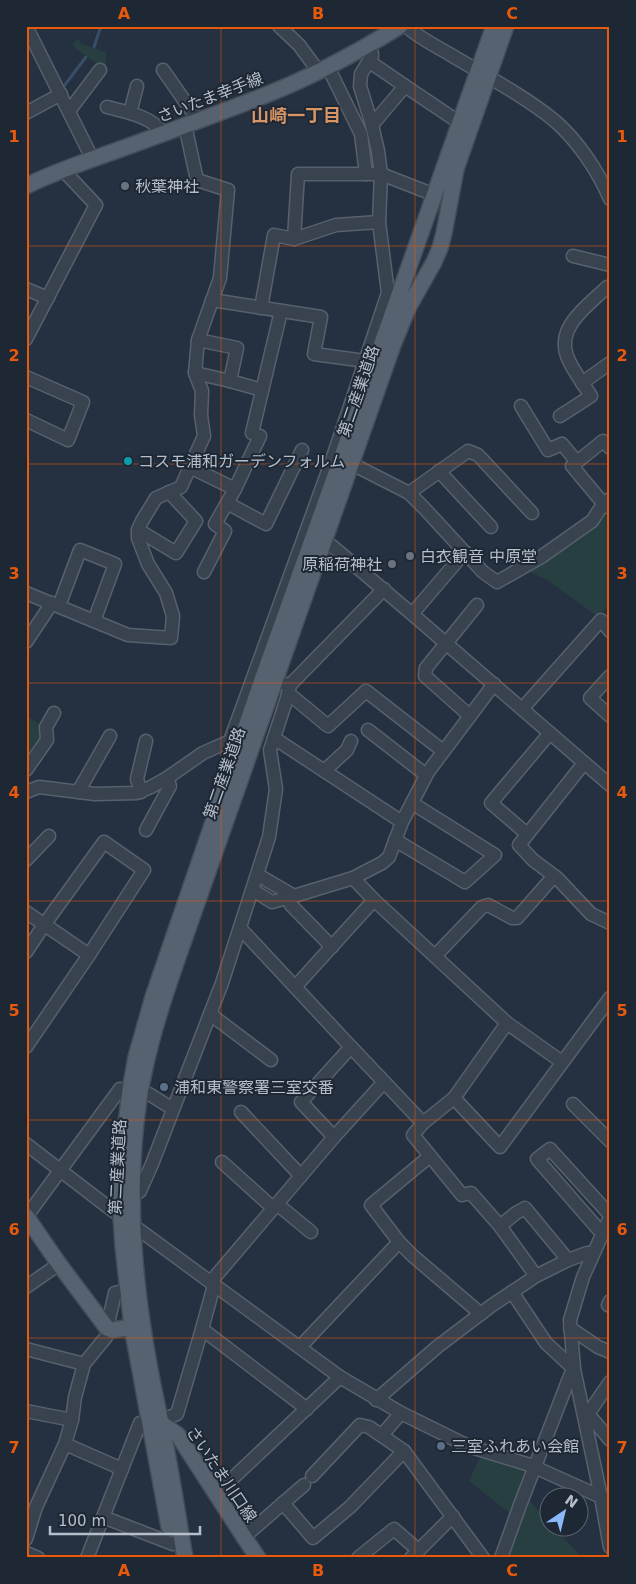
<svg xmlns="http://www.w3.org/2000/svg" width="636" height="1584" viewBox="0 0 636 1584" font-family="'DejaVu Sans','Noto Sans JP',sans-serif">
<style>
.green{fill:#273f41}
.lines{fill:none;stroke-linecap:round;stroke-linejoin:round}
.stream{stroke:#384d68;stroke-width:3}
.minor-casing{stroke:#57616e;stroke-width:15}
.major-casing{stroke:#434c59;stroke-width:18}
.minor{stroke:#394350;stroke-width:12}
.major{stroke:#576270;stroke-width:15}
.grid{fill:none;stroke:#e8590c;stroke-width:1;stroke-opacity:0.55}
.worship-dot{fill:#6b7280;stroke:#1e2835;stroke-width:2}
.culture-dot{fill:#0f9aa8;stroke:#1e2835;stroke-width:2}
.service-dot{fill:#5c6f8a;stroke:#1e2835;stroke-width:2}
.labels{text-anchor:middle;stroke-width:4;stroke-linejoin:round;paint-order:stroke}
.street-label{font-size:16px;fill:#b6becb;stroke:#1e2835}
.poi-label{font-size:16px;fill:#b6becb;stroke:#1e2835;text-anchor:start}
.neighbourhood-label{font-size:18px;font-weight:bold;fill:#d79464;stroke:#1e2835}
.neatline{fill:none;stroke:#e8590c;stroke-width:2}
.grid-label{font-size:16px;text-anchor:middle;font-weight:bold;fill:#e8590c}
</style>
<rect width="100%" height="100%" fill="#253140"/>
<g class="green">
<path d="M 79,39 L 81,44 L 106,52 L 106,74 L 100,69 L 101,67 L 75,48 L 72,43 Z"/>
<path d="M 604,512 L 610,514 L 610,606 L 597,616 L 547,580 L 524,569 Z"/>
<path d="M 26,716 L 43,726 L 45,738 L 26,763 Z"/>
<path d="M 481,1455 L 528,1469 L 512,1515 L 469,1481 Z"/>
<path d="M 527,1498 L 548,1521 L 548,1526 L 553,1527 L 583,1558 L 503,1558 Z"/>
</g>
<g class="lines">
<g class="stream">
<path d="M 94,47 L 101,26"/>
<path d="M 64,86 L 86,57"/>
</g>
<g class="minor-casing">
<g id="minor">
<path d="M 26,26 L 92,158"/>
<path d="M 279,26 L 299,45 L 319,72"/>
<path d="M 406,26 C 419,38 436,46 451,55 C 486,76 523,95 555,121 C 578,141 598,171 610,199"/>
<path d="M 370,62 L 405,86"/>
<path d="M 328,67 L 361,134 L 366,174"/>
<path d="M 163,70 L 198,120"/>
<path d="M 107,107 C 126,112 151,116 163,133"/>
<path d="M 69,111 L 100,70"/>
<path d="M 26,113 L 61,94"/>
<path d="M 130,113 L 137,86"/>
<path d="M 372,125 L 405,86 L 460,123"/>
<path d="M 294,239 L 298,174 L 381,174 L 435,195"/>
<path d="M 573,256 L 610,265"/>
<path d="M 26,289 L 48,298"/>
<path d="M 212,300 L 321,317 L 314,354 L 365,361"/>
<path d="M 261,308 L 274,235 L 294,239 L 336,225 L 379,222"/>
<path d="M 26,339 L 96,205 L 63,170"/>
<path d="M 198,340 L 237,348 L 230,381 L 262,390"/>
<path d="M 195,373 L 230,381"/>
<path d="M 26,377 L 83,402 L 68,440 L 26,420"/>
<path d="M 582,383 L 610,363"/>
<path d="M 521,406 L 548,450 L 562,444 L 577,462"/>
<path d="M 560,416 L 591,396 C 583,383 572,370 567,356 C 556,326 589,305 607,287 L 610,287"/>
<path d="M 252,433 L 281,311"/>
<path d="M 352,464 L 409,493 L 424,508 L 483,572 L 497,582 L 541,557 L 592,521 C 598,513 601,504 610,499"/>
<path d="M 190,467 L 235,489 L 215,524 L 225,531 L 204,572"/>
<path d="M 439,471 L 491,527"/>
<path d="M 235,489 L 260,436"/>
<path d="M 409,493 L 468,451 L 478,455 L 532,513"/>
<path d="M 227,503 L 266,524 L 302,450"/>
<path d="M 608,507 L 603,503 L 572,466 L 603,441 L 610,448"/>
<path d="M 138,530 L 176,553 L 196,521 L 169,492"/>
<path d="M 324,542 L 332,546 L 412,614 L 610,785"/>
<path d="M 26,593 L 128,635 L 171,638 L 173,616 L 166,593 L 148,564 L 138,538 L 138,530 L 142,521 L 156,498 L 181,487 L 204,436 L 201,415 L 202,391 L 195,373 L 198,340 L 220,278 L 228,190 L 197,180 L 185,125"/>
<path d="M 59,606 L 80,550 L 115,564 L 94,621"/>
<path d="M 412,614 L 465,552"/>
<path d="M 26,642 L 52,603"/>
<path d="M 610,676 L 590,698 L 610,716"/>
<path d="M 282,683 L 290,685 L 384,589"/>
<path d="M 288,693 L 328,726 L 366,691 L 443,751"/>
<path d="M 522,709 L 601,620 L 610,631"/>
<path d="M 470,716 L 425,676 L 426,668 L 477,605"/>
<path d="M 368,730 L 426,775"/>
<path d="M 274,738 L 402,822"/>
<path d="M 584,763 L 519,845 L 533,860 L 557,878 L 591,914 L 610,923"/>
<path d="M 26,770 L 47,740 L 46,727 L 54,713"/>
<path d="M 324,771 L 347,750 L 351,741"/>
<path d="M 26,792 L 39,787 L 95,794 L 136,793 L 151,787 L 167,778 L 203,753 L 230,741 L 332,460 L 388,293 L 379,222 L 381,174 L 378,151 L 372,125 L 360,86 L 361,74 L 372,56 L 372,53 L 366,47"/>
<path d="M 78,792 L 110,736"/>
<path d="M 141,792 L 137,779 L 146,741"/>
<path d="M 146,830 L 170,786 L 167,778"/>
<path d="M 527,834 L 491,803 L 550,733"/>
<path d="M 395,840 L 465,882 L 495,855 L 412,803"/>
<path d="M 26,860 L 49,836"/>
<path d="M 258,875 L 294,896 L 353,878 L 382,863 L 389,857 L 402,822 L 428,772 L 494,684"/>
<path d="M 353,878 L 374,900 L 507,1023 L 562,1062"/>
<path d="M 253,890 L 272,902 L 294,896"/>
<path d="M 289,898 L 291,905 L 332,947"/>
<path d="M 26,912 L 89,955"/>
<path d="M 240,928 L 351,1047 L 301,1102 L 334,1137"/>
<path d="M 26,952 L 44,925 L 104,842 L 144,870 L 89,955 L 26,1047"/>
<path d="M 435,956 L 482,907 L 488,905 L 512,918 L 517,918 L 554,876"/>
<path d="M 295,987 L 374,900"/>
<path d="M 210,1014 L 271,1060"/>
<path d="M 507,1023 L 454,1098 L 423,1123 L 413,1135 L 462,1195 L 471,1193 L 500,1226 L 536,1276"/>
<path d="M 351,1047 L 423,1123"/>
<path d="M 140,1092 L 149,1094 L 173,1109"/>
<path d="M 454,1098 L 500,1147 L 610,998"/>
<path d="M 573,1104 L 610,1141"/>
<path d="M 241,1112 L 301,1176"/>
<path d="M 26,1144 L 108,1207 L 340,1377 L 401,1413 L 468,1446 L 530,1465 L 610,1501"/>
<path d="M 430,1156 L 371,1205 L 399,1242 L 413,1256 L 481,1314"/>
<path d="M 222,1162 L 273,1208"/>
<path d="M 132,1197 L 140,1191 L 152,1164 L 222,983 L 269,837 L 276,789 L 270,750 L 287,698 L 290,685"/>
<path d="M 277,1204 L 311,1232"/>
<path d="M 26,1217 L 120,1089 L 130,1090"/>
<path d="M 500,1226 L 516,1213 L 525,1208 L 568,1260"/>
<path d="M 603,1232 L 599,1230 L 537,1159 L 550,1149 L 610,1215"/>
<path d="M 26,1287 L 59,1264"/>
<path d="M 512,1292 L 546,1343 L 574,1369 L 601,1497 L 610,1547"/>
<path d="M 610,1301 L 608,1305 L 610,1306"/>
<path d="M 107,1328 L 115,1293 L 127,1290"/>
<path d="M 570,1328 L 598,1347 L 610,1352"/>
<path d="M 202,1329 L 307,1409"/>
<path d="M 300,1347 L 399,1242"/>
<path d="M 26,1349 L 84,1364"/>
<path d="M 376,1400 L 437,1347 L 491,1306 L 536,1276 L 568,1260 L 587,1253 L 593,1253"/>
<path d="M 585,1410 L 610,1440"/>
<path d="M 26,1411 L 72,1420"/>
<path d="M 588,1414 L 610,1382"/>
<path d="M 160,1421 L 177,1414 L 202,1329 L 213,1289 L 214,1278 L 334,1137 L 384,1082"/>
<path d="M 382,1435 L 401,1413"/>
<path d="M 65,1444 L 122,1469"/>
<path d="M 312,1476 L 360,1425 L 369,1427 L 404,1451 L 483,1558"/>
<path d="M 216,1494 L 340,1377"/>
<path d="M 283,1503 L 313,1538 L 350,1507 L 404,1451"/>
<path d="M 103,1517 L 173,1544"/>
<path d="M 244,1537 L 304,1485"/>
<path d="M 26,1539 L 36,1507 L 65,1444 L 72,1420 L 75,1397 L 84,1364 L 106,1337 L 109,1329"/>
<path d="M 26,1553 L 38,1558"/>
<path d="M 87,1558 L 140,1423 L 149,1422"/>
<path d="M 358,1558 L 394,1529 L 418,1550"/>
<path d="M 411,1558 L 453,1516"/>
<path d="M 501,1558 L 520,1505 L 570,1376 L 574,1369 L 570,1320 L 583,1277 L 610,1217"/>
</g>
</g>
<g class="major-casing">
<g id="major">
<path d="M 26,186 C 56,171 87,161 118,150 C 165,133 212,116 258,98 C 308,79 355,54 400,26"/>
<path d="M 26,1216 L 59,1264 L 107,1328 L 112,1330 L 132,1327"/>
<path d="M 155,1422 L 161,1423 L 178,1435 L 244,1537 L 258,1558"/>
<path d="M 169,1527 L 132,1327 L 123,1246 L 121,1217 L 122,1161 L 130,1090 L 136,1057 L 153,997 L 263,677 L 341,459 L 494,26"/>
<path d="M 185,1558 C 177,1513 171,1468 161,1423 C 139,1325 125,1223 136,1122 C 142,1065 159,1011 178,957 L 393,345 L 408,308 L 434,262 L 440,248 L 444,233 L 456,169 L 506,26"/>
</g>
</g>
<use href="#minor" class="minor"/>
<use href="#major" class="major"/>
</g>
<path class="grid" d="M 221,26 L 221,1558M 415,26 L 415,1558M 26,246 L 610,246M 26,464 L 610,464M 26,683 L 610,683M 26,901 L 610,901M 26,1120 L 610,1120M 26,1338 L 610,1338"/>
<g class="worship-dot">
<circle cx="125" cy="186" r="5"/>
<circle cx="410" cy="556" r="5"/>
<circle cx="392" cy="564" r="5"/>
</g>
<circle class="culture-dot" cx="128" cy="461" r="5"/>
<g class="service-dot">
<circle cx="164" cy="1087" r="5"/>
<circle cx="441" cy="1446" r="5"/>
</g>
<g class="labels">
<g class="street-label">
<text transform="translate(210 97) rotate(-21)" y="6">さいたま幸手線</text>
<text transform="translate(358 391) rotate(-71)" y="6">第二産業道路</text>
<text transform="translate(224 773) rotate(-71)" y="6">第二産業道路</text>
<text transform="translate(117 1167) rotate(-87)" y="6">第二産業道路</text>
<text transform="translate(222 1474) rotate(56)" y="6">さいたま川口線</text>
</g>
<g class="poi-label">
<text x="135" y="192">秋葉神社</text>
<text x="138" y="467">コスモ浦和ガーデンフォルム</text>
<text x="420" y="562">白衣観音 中原堂</text>
<text x="382" y="570" text-anchor="end">原稲荷神社</text>
<text x="174" y="1093">浦和東警察署三室交番</text>
<text x="451" y="1452">三室ふれあい会館</text>
</g>
<g class="neighbourhood-label">
<text x="296" y="122">山崎一丁目</text>
</g>
</g>
<rect width="636" height="1584" fill="none" stroke="#1e2835" stroke-width="55"/>
<g transform="translate(564 1512) rotate(35)"><circle r="24" fill="#1e2835" stroke="#5b6471"/>
<path d="M0-4L9 19L0 12L-9 19Z" fill="#8bb8fa"/>
<text y="-8" font-size="14" font-weight="bold" text-anchor="middle" fill="#b6becb">N</text>
</g>
<path d="M50 1526v8h150v-8" fill="none" stroke="#b6becb" stroke-width="2.5"/>
<text x="58" y="1526" font-size="15" fill="#b6becb" stroke="#1e2835" stroke-width="4" paint-order="stroke">100 m</text>
<rect x="28" y="28" width="580" height="1528" class="neatline"/>
<g class="grid-label">
<text x="124" y="19">A</text>
<text x="318" y="19">B</text>
<text x="512" y="19">C</text>
<text x="14" y="142">1</text>
<text x="622" y="142">1</text>
<text x="14" y="361">2</text>
<text x="622" y="361">2</text>
<text x="14" y="579">3</text>
<text x="622" y="579">3</text>
<text x="14" y="798">4</text>
<text x="622" y="798">4</text>
<text x="14" y="1016">5</text>
<text x="622" y="1016">5</text>
<text x="14" y="1235">6</text>
<text x="622" y="1235">6</text>
<text x="14" y="1453">7</text>
<text x="622" y="1453">7</text>
<text x="124" y="1576">A</text>
<text x="318" y="1576">B</text>
<text x="512" y="1576">C</text>
</g>
</svg>
